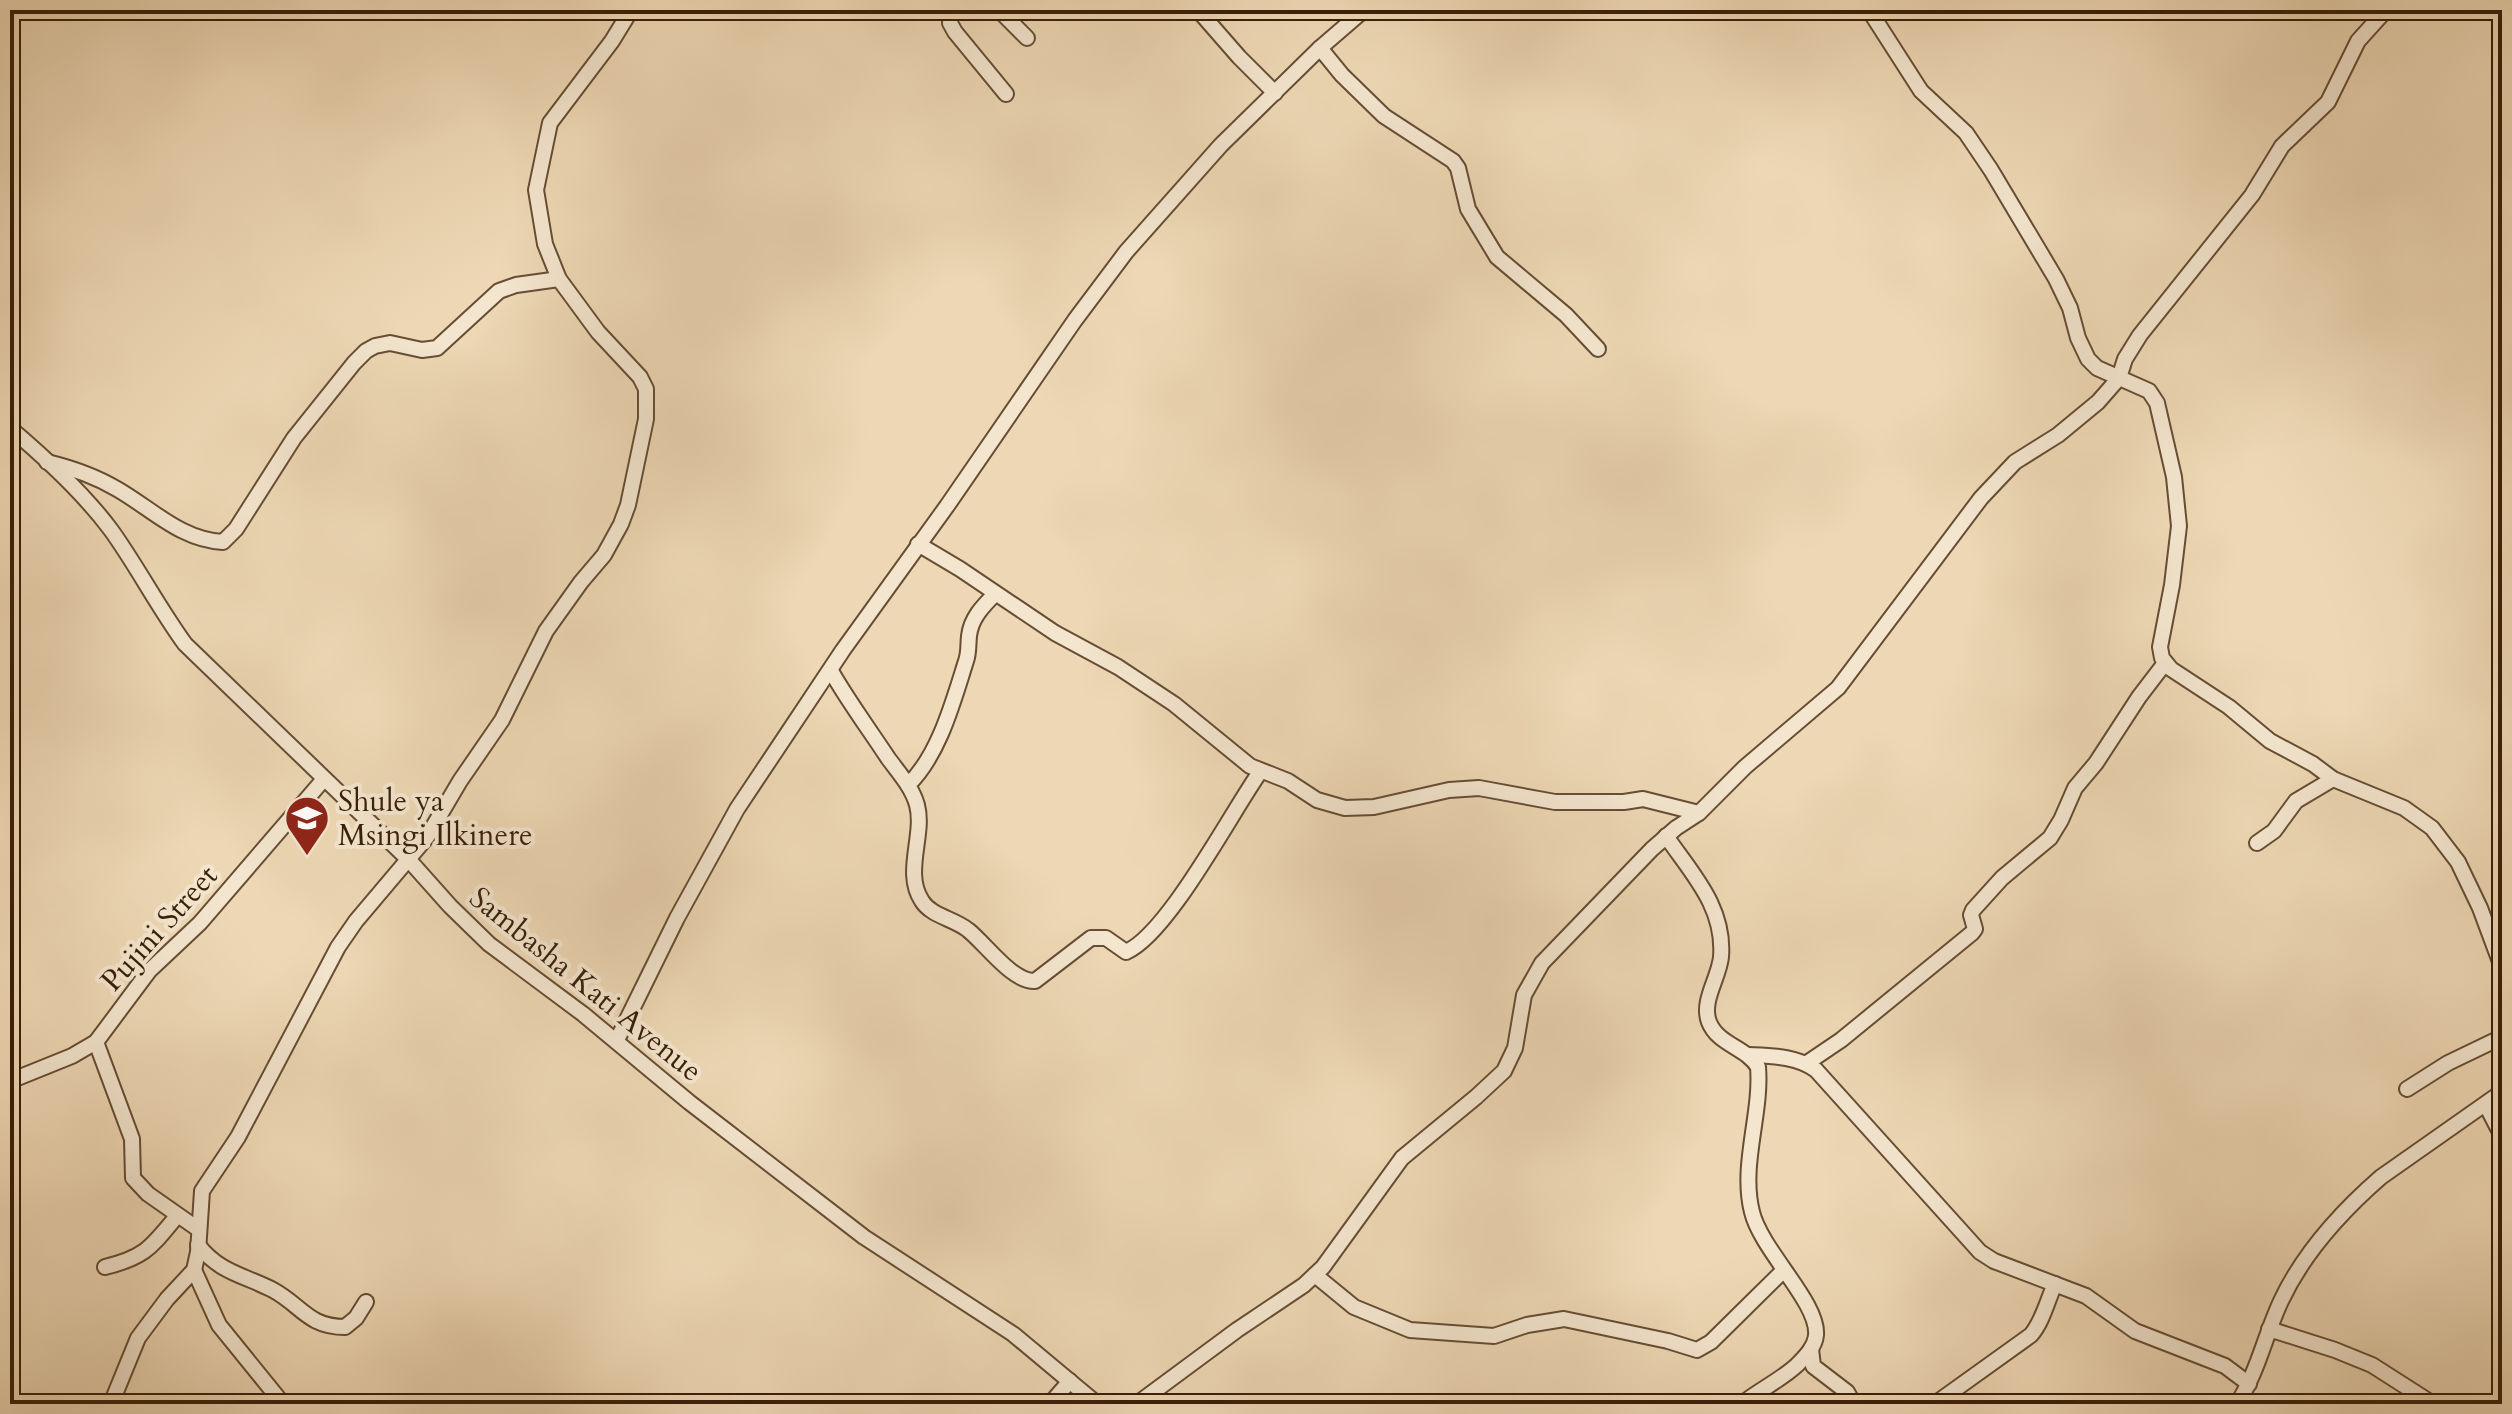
<svg xmlns="http://www.w3.org/2000/svg" width="2512" height="1414" viewBox="0 0 2512 1414" font-family="Cardo,serif">
<style>
.lines{fill:none;stroke-linecap:round;stroke-linejoin:round}
.minor-casing{stroke:#664d33;stroke-width:18}
.minor{stroke:#f3e5ce;stroke-width:14}
.labels{text-anchor:middle;stroke-width:8;stroke-linejoin:round;paint-order:stroke}
.poi-label{font-size:30px;fill:#391f08;stroke:#f3e5ce;text-anchor:start}
.street-label{font-size:30px;fill:#391f08;stroke:#f3e5ce}
</style>
<rect width="100%" height="100%" fill="#edd7b4"/>
<filter id="stains"><feTurbulence type="fractalNoise" baseFrequency=".0025" numOctaves="4"/><feColorMatrix values="0 0 0 0 .2 0 0 0 0 .09 0 0 0 0 .02 0 0 0 .5 -.17"/></filter>
<radialGradient id="worn" r=".72"><stop offset=".6" stop-color="#630" stop-opacity="0"/><stop offset="1" stop-color="#630" stop-opacity=".3"/></radialGradient>
<g class="lines">
<g class="minor-casing">
<g id="minor">
<path d="M 951,10 L 950,23 L 955,32 L 1006,94"/>
<path d="M 999,10 L 1027,38"/>
<path d="M 1198,10 L 1239,57 L 1275,93"/>
<path d="M 1869,10 L 1921,91 L 1966,133 L 1991,170 L 2056,279 L 2070,308 L 2078,338 L 2088,359 L 2097,368 L 2149,391 L 2157,403 L 2174,477 L 2179,526 L 2172,585 L 2160,647 L 2162,658 L 2171,669 L 2229,707 L 2270,741 L 2313,764 L 2333,779 L 2404,808 L 2432,828 L 2458,862 L 2480,908 L 2502,967"/>
<path d="M 1320,48 L 1342,75 L 1384,116 L 1453,161 L 1458,168 L 1468,209 L 1497,257 L 1566,315 L 1598,349"/>
<path d="M 10,428 C 43,456 85,495 111,530 C 137,566 158,607 185,644 L 409,860 L 450,906 L 489,944 L 583,1014 L 689,1102 L 864,1237 L 1013,1334 L 1097,1404"/>
<path d="M 47,462 C 72,468 95,476 117,489 C 152,509 181,540 223,542 L 236,529 L 294,438 L 354,363 L 366,351 L 375,346 L 390,343 L 422,350 L 437,348 L 499,291 L 516,285 L 559,279"/>
<path d="M 918,544 L 960,569 L 1055,633 L 1118,667 L 1174,704 L 1250,766 L 1288,781 L 1317,800 L 1345,808 L 1374,807 L 1449,790 L 1479,788 L 1555,802 L 1624,802 L 1643,799 L 1699,813"/>
<path d="M 831,671 C 848,701 869,729 888,758 C 899,773 912,787 917,805 C 925,835 903,873 922,901 C 931,916 955,919 968,930 C 985,943 1012,982 1035,981 L 1091,938 L 1106,938 L 1126,952 C 1168,934 1231,813 1260,772"/>
<path d="M 908,785 C 939,755 953,702 966,661 C 969,653 968,645 969,636 C 971,618 983,606 995,594"/>
<path d="M 1666,836 C 1692,874 1725,907 1721,957 C 1719,978 1701,1001 1709,1022 C 1718,1045 1746,1047 1758,1067 C 1762,1114 1740,1165 1752,1212 C 1761,1250 1819,1303 1816,1335 C 1815,1347 1805,1357 1797,1365 C 1781,1380 1759,1390 1742,1404"/>
<path d="M 2257,843 L 2274,831 L 2296,801 L 2333,779"/>
<path d="M 617,1040 L 677,918 L 737,809 L 843,650 L 947,506 L 1075,320 L 1126,252 L 1221,145 L 1320,48 L 1364,10"/>
<path d="M 96,1042 L 132,1139 L 133,1178 L 148,1194 L 198,1229"/>
<path d="M 1749,1055 C 1772,1056 1797,1056 1816,1070 L 1980,1252 L 1994,1261 L 2086,1296 L 2135,1331 L 2225,1366 L 2249,1384"/>
<path d="M 1807,1063 L 1841,1040 L 1972,933 L 1975,929 L 1971,915 L 1973,910 L 2002,878 L 2050,838 L 2061,820 L 2075,788 L 2096,763 L 2139,697 L 2165,663"/>
<path d="M 10,1081 L 72,1056 L 96,1042 L 149,971 L 200,923 L 324,779"/>
<path d="M 2407,1089 L 2448,1063 L 2502,1037"/>
<path d="M 2486,1105 L 2502,1136"/>
<path d="M 198,1245 C 220,1273 244,1275 273,1290 C 301,1305 308,1327 345,1327 L 356,1318 L 366,1302"/>
<path d="M 105,1267 C 146,1257 151,1247 177,1216"/>
<path d="M 194,1270 L 219,1325 L 283,1404"/>
<path d="M 1315,1275 L 1354,1307 L 1410,1330 L 1494,1336 L 1527,1325 L 1564,1319 L 1668,1341 L 1697,1350 L 1711,1342 L 1783,1271"/>
<path d="M 2269,1329 L 2335,1350 L 2372,1365 L 2433,1404"/>
<path d="M 1811,1349 L 1813,1366 L 1847,1392 L 1854,1404"/>
<path d="M 1939,1401 L 2031,1335 C 2043,1321 2047,1301 2055,1284"/>
<path d="M 111,1404 L 138,1338 L 167,1299 L 194,1270 L 198,1252 L 202,1191 L 238,1137 L 338,947 L 356,921 L 427,837 L 460,781 L 502,720 L 546,631 L 581,582 L 604,555 L 621,524 L 628,505 L 646,419 L 646,389 L 640,377 L 598,332 L 559,279 L 545,244 L 536,190 L 550,123 L 612,41 L 631,10"/>
<path d="M 1050,1404 L 1070,1381"/>
<path d="M 1137,1404 L 1237,1330 L 1304,1285 L 1323,1267 L 1402,1158 L 1476,1097 L 1504,1071 L 1515,1048 L 1524,995 L 1542,963 L 1652,849 L 1676,828 L 1699,813 L 1745,767 L 1838,688 L 1981,498 L 2015,462 L 2058,435 L 2098,402 L 2119,378 L 2125,359 L 2140,335 L 2252,195 L 2282,146 L 2328,102 L 2358,41 L 2386,10"/>
<path d="M 2237,1404 C 2258,1372 2265,1335 2281,1301 C 2303,1254 2342,1211 2381,1177 L 2502,1092"/>
</g>
</g>
<use href="#minor" class="minor"/>
</g>
<defs>
<g id="school-pin" transform="scale(2.3)"><path d="M0 17L-7.5 6A9.5 9.5 0 1 1 7.5 6Z" fill="#8f2418" stroke="#f3e5ce"/><path d="M0-5L7-2L0 1L-7-2ZM-4 1L0 2.5L4 1V4Q0 6-4 4Z" fill="#fff"/></g>
</defs>
<g fill-rule="evenodd">
<use href="#school-pin" x="307" y="818"/>
</g>
<g class="labels">
<g class="poi-label">
<text x="338" y="811">Shule ya<tspan x="338" dy="34">Msingi Ilkinere</tspan></text>
</g>
<g class="street-label">
<text transform="translate(159 928) rotate(-48)" y="10">Pujini Street</text>
<text transform="translate(586 984) rotate(39)" y="10">Sambasha Kati Avenue</text>
</g>
</g>
<rect width="2512" height="1414" fill="none" stroke="#edd7b4" stroke-width="40"/>
<rect x="12" y="12" width="2488" height="1390" fill="none" stroke="#391f08" stroke-width="4"/>
<rect x="20" y="20" width="2472" height="1374" fill="none" stroke="#391f08" stroke-width="2"/>
<rect width="100%" height="100%" filter="url(#stains)"/>
<rect width="100%" height="100%" fill="url(#worn)"/>
</svg>
